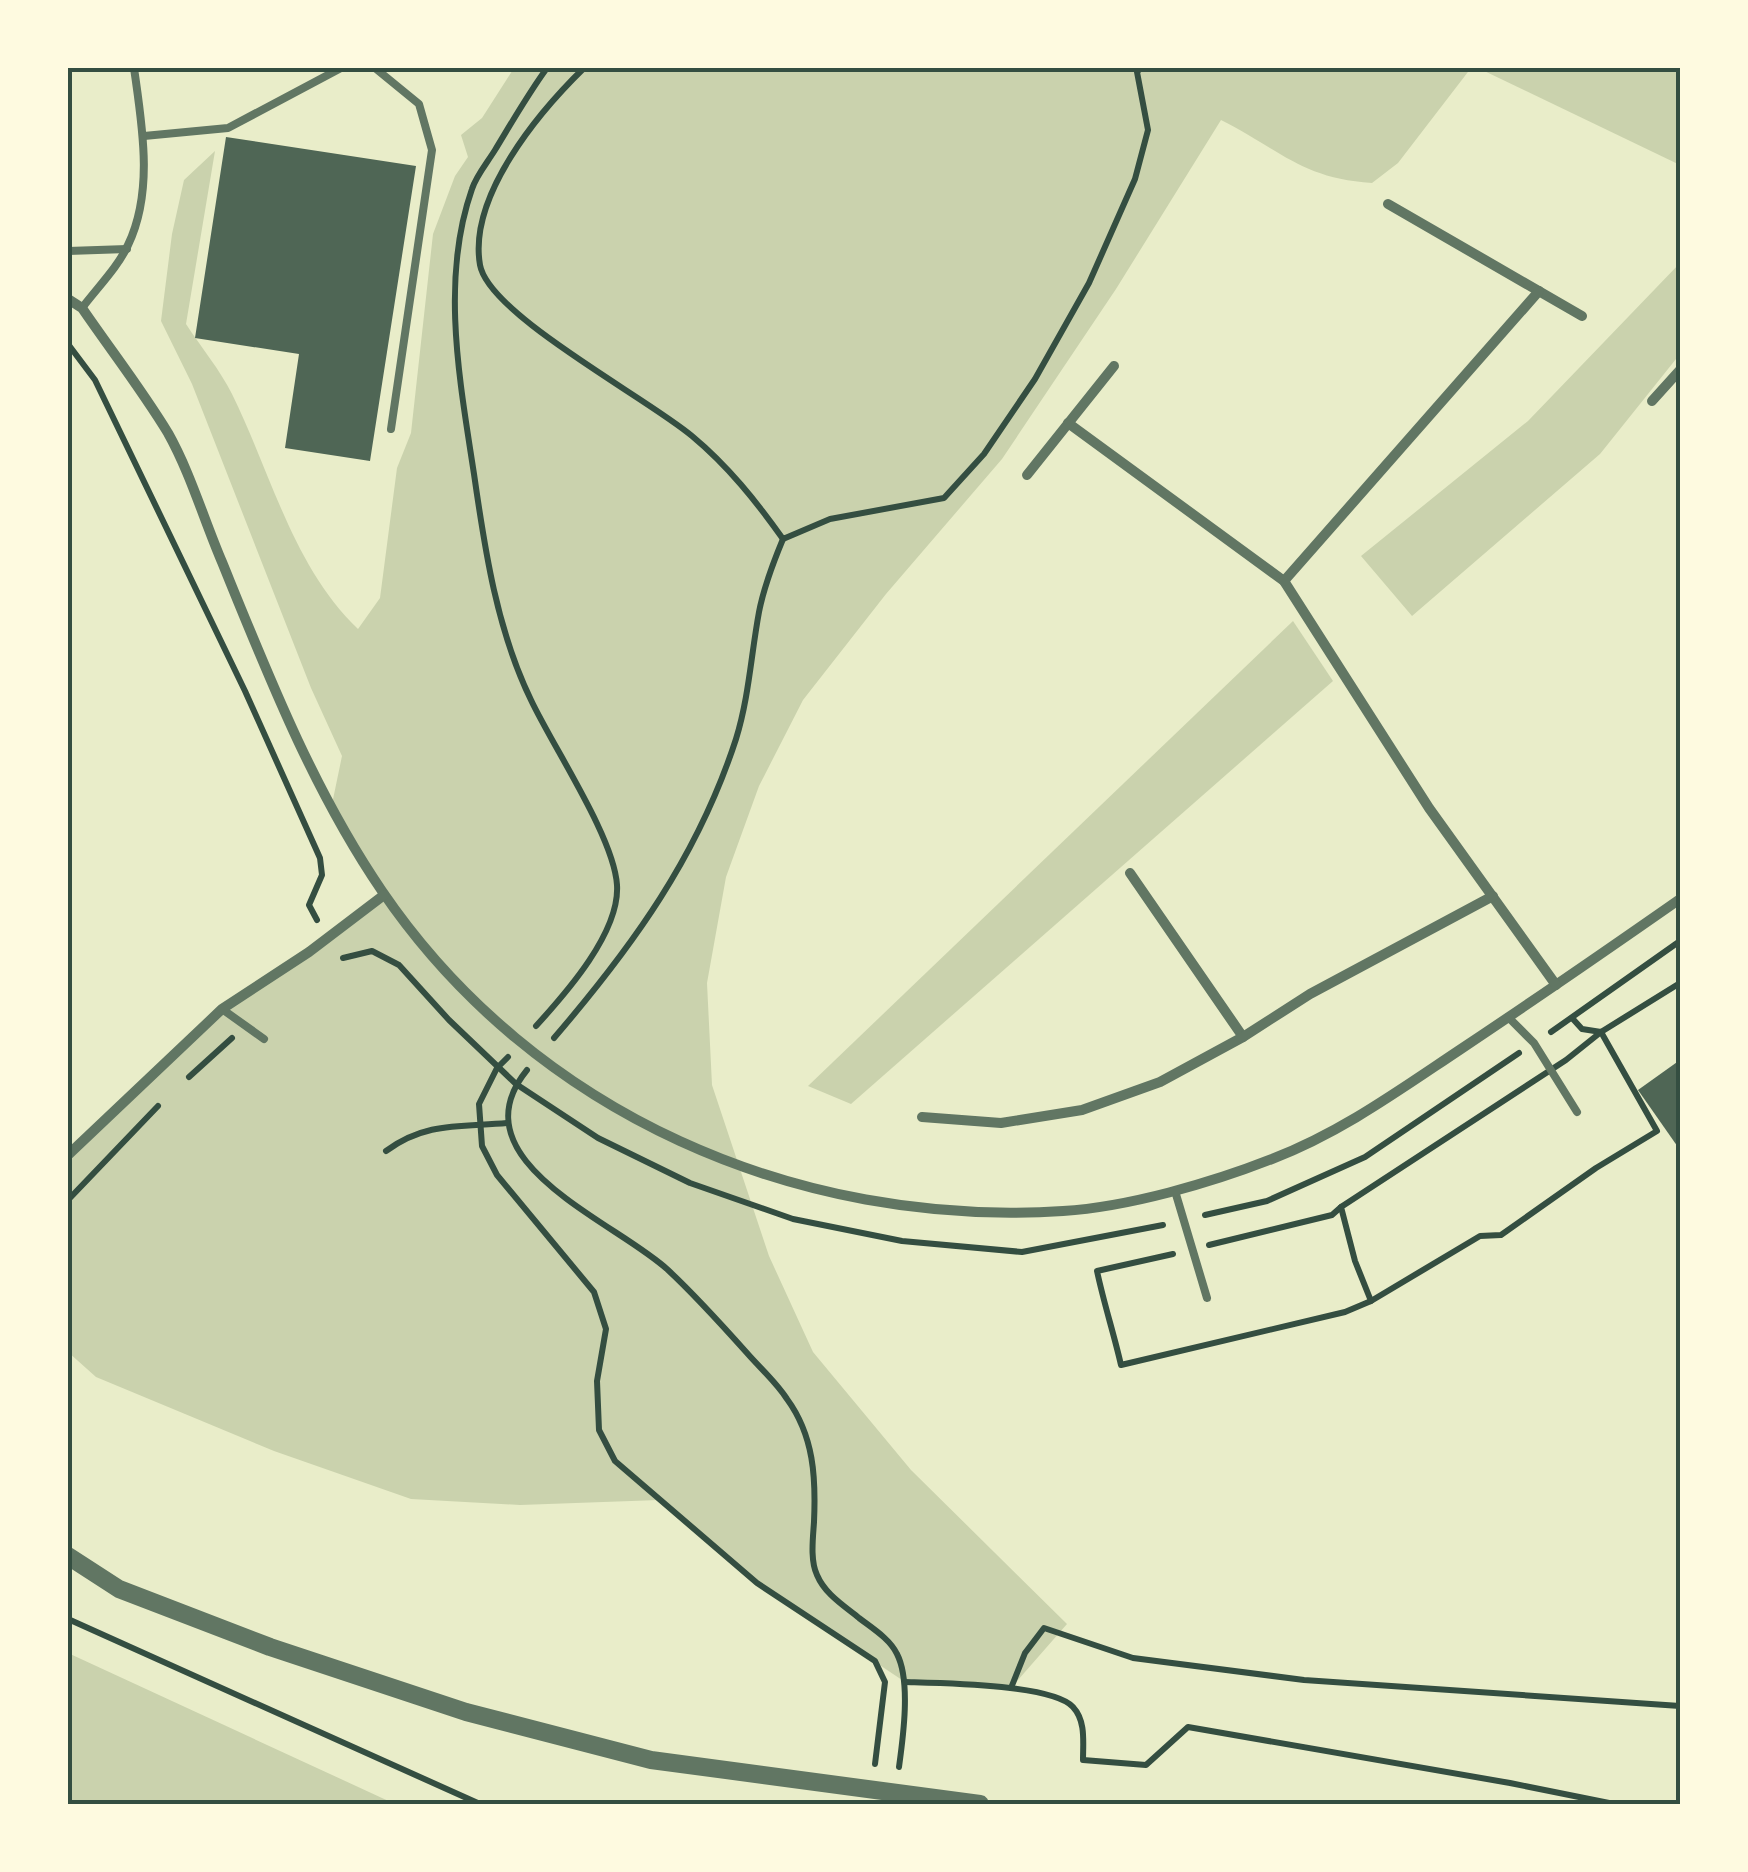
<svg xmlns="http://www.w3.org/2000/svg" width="1748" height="1872" viewBox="0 0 1748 1872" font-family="'Noto Sans',sans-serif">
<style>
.green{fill:#cad2ad}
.building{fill:#4f6655}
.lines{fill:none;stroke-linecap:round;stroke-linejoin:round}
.path{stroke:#344e41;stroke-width:6}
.service{stroke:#617663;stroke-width:8}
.minor{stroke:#617663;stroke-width:10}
.tertiary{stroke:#617663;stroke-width:18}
.neatline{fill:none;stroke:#344e41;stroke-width:4}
</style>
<rect width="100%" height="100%" fill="#e9edc9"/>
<g class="green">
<path d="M 514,68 L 1471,68 L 1398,163 L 1372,183 C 1302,179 1279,149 1221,120 L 1116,289 L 1002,459 L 886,594 L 803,700 L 759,786 L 726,877 L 707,983 L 712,1085 L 769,1256 L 813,1352 L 911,1470 L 1067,1624 L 1011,1688 L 905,1682 L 757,1583 L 659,1500 L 520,1505 L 411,1499 L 274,1451 L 96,1377 L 68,1352 L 68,1155 L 222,1009 L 384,895 L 331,809 L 342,756 L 311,688 L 192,384 L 161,321 L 172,234 L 184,180 L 215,151 L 186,324 C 201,347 220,370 232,394 C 271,473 293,567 358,629 L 380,598 L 397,468 L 411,433 L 433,234 L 455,176 L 468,157 L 461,135 L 482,118 Z"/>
<path d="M 1478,68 L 1680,68 L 1680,165 Z"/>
<path d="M 1680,263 L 1680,354 L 1600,454 L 1412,616 L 1361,556 L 1528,421 Z"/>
<path d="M 1293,621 L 1333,681 L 851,1104 L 808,1086 Z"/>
<path d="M 68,1653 L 395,1804 L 68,1804 Z"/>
</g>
<g class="building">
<path d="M 226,137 L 416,166 L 370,461 L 285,448 L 299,354 L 195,338 Z"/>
<path d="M 1680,1060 L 1680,1150 L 1638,1090 Z"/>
</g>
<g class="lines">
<g class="path">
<path d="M 584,68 C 539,112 468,196 480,265 C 489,315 649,399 692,436 C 728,466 756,501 783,539 L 830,519 L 944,498 L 984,454 L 1035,379 L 1089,283 L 1135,179 L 1148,130 L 1137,72 L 1141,68"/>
<path d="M 68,344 L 95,380 L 245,691 L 320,858 L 322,875 L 309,905 L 317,920"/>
<path d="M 343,958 L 372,951 L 399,965 L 449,1020 L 516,1084 L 598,1138 L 690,1183 L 793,1219 L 902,1241 L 1022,1252 L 1163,1225"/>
<path d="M 1572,1018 L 1582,1029 L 1601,1032 L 1680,983"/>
<path d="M 536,1026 C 567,992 620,932 617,885 C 614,837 553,747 531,700 C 497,630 485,551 474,474 C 460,382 440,280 472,189 C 476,176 487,163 495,150 C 512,122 528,94 547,68"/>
<path d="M 1551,1032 L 1680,941"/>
<path d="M 1601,1032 L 1657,1131 L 1596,1168 L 1501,1235 L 1480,1236 L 1371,1301 L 1355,1261 L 1341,1207 L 1566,1060 Z"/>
<path d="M 554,1038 C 633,946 698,856 736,739 C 749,697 751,655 759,612 C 764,586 773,563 783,539"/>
<path d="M 508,1057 L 497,1068 L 479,1104 L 482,1146 L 497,1175 L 594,1292 L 606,1329 L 597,1381 L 599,1430 L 615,1461 L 757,1583 L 875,1661 L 885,1682 L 875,1764"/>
<path d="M 527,1070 C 453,1161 617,1222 668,1270 C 696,1296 722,1325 747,1353 C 760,1368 776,1382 787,1399 C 814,1436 816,1478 814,1522 C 813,1538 810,1560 817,1575 C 825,1594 843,1605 859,1618 C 872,1628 890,1639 897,1654 C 911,1681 903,1738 899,1767"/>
<path d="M 189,1077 L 232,1038"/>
<path d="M 386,1151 C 425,1122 460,1127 507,1123"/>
<path d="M 68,1200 L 158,1106"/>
<path d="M 1205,1215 L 1267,1201 L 1365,1157 L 1519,1053"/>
<path d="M 1209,1245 L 1332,1215 L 1341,1207"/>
<path d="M 1173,1254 L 1097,1271 C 1104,1304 1114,1334 1121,1365 L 1345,1312 L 1371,1301"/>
<path d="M 68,1619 L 480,1804"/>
<path d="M 905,1682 C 938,1683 1052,1684 1073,1707 C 1086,1721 1083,1742 1083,1760 L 1146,1765 L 1188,1727 L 1510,1783 L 1614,1804"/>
<path d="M 1011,1688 L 1025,1653 L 1044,1628 L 1133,1658 L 1304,1680 L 1680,1706"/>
</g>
<g class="service">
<path d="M 375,68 L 419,104 L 432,150 L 391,429"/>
<path d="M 144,136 L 228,128 L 341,68"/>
<path d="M 68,251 L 127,249"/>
<path d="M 82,308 C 97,288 118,267 128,245 C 154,191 142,125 134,68"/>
<path d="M 222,1009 L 264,1039"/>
<path d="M 1508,1017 L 1534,1043 L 1577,1112"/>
<path d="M 1175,1191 L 1207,1298"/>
</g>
<g class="minor">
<path d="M 1388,204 L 1582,316"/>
<path d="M 68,299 L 82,308 C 110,349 142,390 168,433 C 190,472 204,520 222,562 C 268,675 313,790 382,891 C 534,1114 797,1228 1063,1211 C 1128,1207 1211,1183 1272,1159 C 1340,1133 1398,1091 1458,1051 C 1533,1001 1607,950 1680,899"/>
<path d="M 1652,401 L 1680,370"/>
<path d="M 1068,423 L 1284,581 L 1429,808 L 1556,985"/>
<path d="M 1027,475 L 1114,366"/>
<path d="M 1284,581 L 1539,291"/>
<path d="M 1130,873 L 1243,1037"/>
<path d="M 922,1117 L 1001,1123 L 1082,1110 L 1160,1082 L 1243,1037 L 1310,994 L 1493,896"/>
<path d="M 68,1155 L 222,1009 L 309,952 L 384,895"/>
</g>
<path class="tertiary" d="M 68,1556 L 119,1589 L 270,1647 L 466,1712 L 651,1760 L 980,1804"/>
</g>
<rect width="1748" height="1872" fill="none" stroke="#fefae0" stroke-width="140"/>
<rect x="70" y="70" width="1608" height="1732" class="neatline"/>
</svg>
